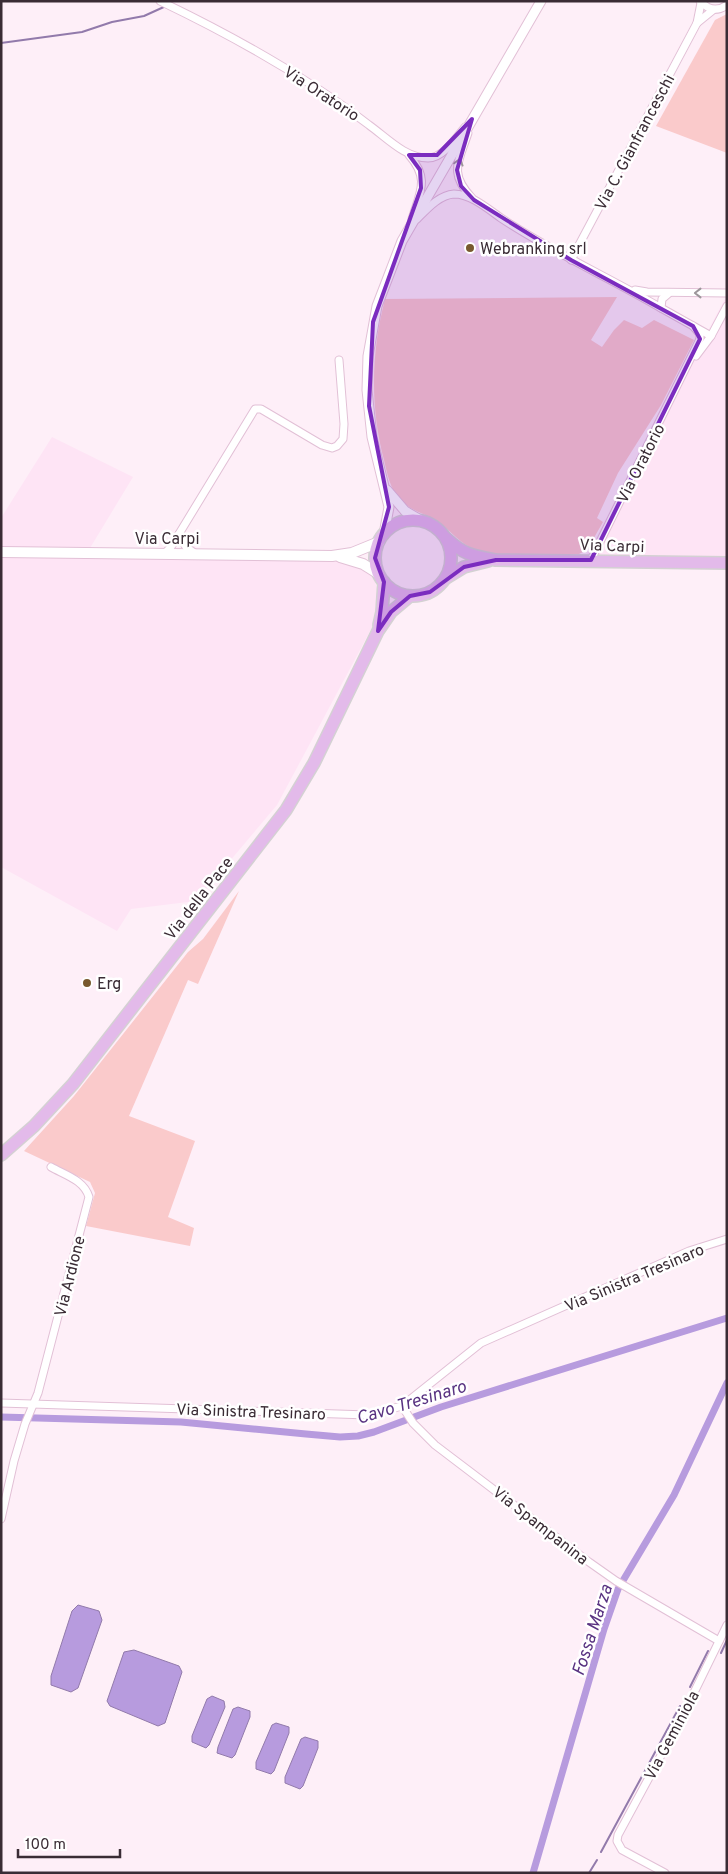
<svg xmlns="http://www.w3.org/2000/svg" width="728" height="1874" viewBox="0 0 728 1874" font-family="Overpass,sans-serif">
<style>
.built{fill:#fee4f5}
.green{fill:#facacb}
.water{fill:#b79bde;stroke:#927aab}
.lines{fill:none;stroke-linecap:round;stroke-linejoin:round}
.stream{stroke:#927aab;stroke-width:2}
.canal{stroke:#b79bde;stroke-width:7}
.minor-casing{stroke:#e2c0d6;stroke-width:9}
.tertiary-casing{stroke:#e2c0d6;stroke-width:11}
.secondary-casing{stroke:#e2c0d6;stroke-width:12}
.primary-casing{stroke:#d4d1d3;stroke-width:14}
.minor{stroke:#fff;stroke-width:7}
.tertiary{stroke:#fff;stroke-width:9}
.secondary{stroke:#fff;stroke-width:10}
.primary{stroke:#e3baea;stroke-width:11}
.oneway{stroke:#9c969a}
.marked{fill:#7b2cbf;fill-opacity:0.2;stroke:#7b2cbf;stroke-width:4;stroke-linejoin:round}
.poi-dot{fill:#78592e;stroke:#fff;stroke-width:2}
.labels{text-anchor:middle;stroke-width:5;stroke-linejoin:round;paint-order:stroke}
.street-label{font-size:16px;fill:#3a2c35;stroke:#fff}
.poi-label{font-size:16px;fill:#3a2c35;stroke:#fff;text-anchor:start}
.water-label{font-size:18px;font-style:italic;fill:#583281;stroke:#fff}
</style>
<rect width="100%" height="100%" fill="#feeff8"/>
<g class="built">
<path d="M 727,295 L 727,570 L 580,567 L 702,342 Z"/>
<path d="M 52,437 L 133,477 L 87,553 L 337,561 L 358,565 L 373,575 L 379,596 L 375,622 L 277,805 L 196,901 L 131,909 L 117,931 L 1,867 L 1,518 Z"/>
</g>
<g class="green">
<path d="M 727,14 L 727,153 L 656,126 L 715,20 Z"/>
<path d="M 617,297 L 591,340 L 602,347 L 614,330 L 624,320 L 642,328 L 654,320 L 694,340 L 661,405 L 618,473 L 597,518 L 603,522 L 587,550 L 579,554 C 551,554 503,559 477,550 C 460,545 452,531 438,522 C 425,513 410,511 399,499 C 390,488 387,473 384,460 C 370,407 371,353 385,299 Z"/>
<path d="M 239,891 L 198,984 L 188,980 L 129,1116 L 195,1141 L 168,1217 L 194,1228 L 190,1246 L 86,1226 L 95,1193 L 90,1182 L 24,1151 L 74,1096 L 188,952 L 203,939 Z"/>
</g>
<g class="water">
<path d="M 78,1605 L 99,1611 L 102,1620 L 78,1688 L 71,1692 L 51,1685 L 51,1676 L 72,1611 Z"/>
<path d="M 134,1650 L 179,1666 L 182,1672 L 165,1723 L 158,1726 L 110,1706 L 107,1701 L 124,1652 Z"/>
<path d="M 212,1696 L 224,1701 L 225,1707 L 209,1745 L 206,1748 L 192,1742 L 192,1736 L 207,1699 Z"/>
<path d="M 238,1707 L 250,1711 L 250,1717 L 235,1755 L 232,1758 L 217,1753 L 218,1747 L 233,1709 Z"/>
<path d="M 276,1723 L 289,1727 L 289,1733 L 274,1771 L 271,1774 L 256,1769 L 256,1762 L 272,1725 Z"/>
<path d="M 305,1737 L 318,1741 L 318,1748 L 303,1786 L 300,1789 L 285,1783 L 285,1777 L 301,1739 Z"/>
</g>
<g class="lines">
<g class="stream">
<path d="M 1,43 L 82,32 L 112,22 L 144,16 L 166,6"/>
<path d="M 721,1653 L 727,1640"/>
<path d="M 690,1687 L 708,1651"/>
<path d="M 601,1852 L 680,1706"/>
<path d="M 589,1873 L 597,1860"/>
</g>
<g class="canal">
<path d="M 1,1417 L 181,1422 L 306,1434 L 340,1437 L 358,1436 L 374,1432 L 441,1407 L 727,1318"/>
<path d="M 533,1873 L 604,1629 L 618,1589 L 674,1495 L 727,1383"/>
</g>
<g class="minor-casing">
<g id="minor">
<path d="M 160,1 C 233,36 305,76 369,125 C 387,138 405,158 428,158 C 443,158 456,138 465,127"/>
<path d="M 700,1 C 708,10 717,12 727,5"/>
<path d="M 697,23 L 713,10"/>
<path d="M 468,133 C 459,161 448,173 472,198"/>
<path d="M 409,155 C 430,179 420,192 412,219"/>
<path d="M 417,219 C 427,209 439,195 454,194 C 471,194 488,209 501,218 C 552,252 608,277 661,308"/>
<path d="M 571,260 L 697,23 L 701,3"/>
<path d="M 635,290 L 647,292 L 727,293"/>
<path d="M 669,293 L 662,299 L 661,308 L 711,336"/>
<path d="M 696,356 L 711,336 L 727,306"/>
<path d="M 179,534 L 186,547 L 196,554"/>
<path d="M 164,554 L 171,547 L 255,409 L 261,409 L 322,445 L 332,448 L 337,446 L 343,439 L 344,424 L 339,360"/>
<path d="M 591,560 L 700,339 L 700,334 L 693,326"/>
<path d="M 1,1403 L 368,1415 L 402,1406 L 481,1343 L 689,1251 L 727,1239"/>
<path d="M 402,1406 L 413,1423 L 435,1445 L 589,1562 L 616,1581 L 719,1641"/>
<path d="M 1,1519 L 14,1461 L 25,1424 L 38,1393 L 89,1197 C 84,1180 65,1175 51,1167"/>
<path d="M 665,1873 L 622,1850 L 617,1841 L 618,1835 L 685,1711 L 727,1625"/>
</g>
</g>
<g class="tertiary-casing">
<g id="tertiary">
<path d="M 387,490 L 405,511 L 422,521"/>
<path d="M 384,534 L 389,507 L 372,437 L 367,390 L 368,356 L 377,306 L 402,241 L 541,1"/>
</g>
</g>
<g class="secondary-casing">
<g id="secondary">
<path d="M 1,552 L 332,556 L 352,553 L 379,542"/>
<path d="M 340,557 L 363,564 L 379,574"/>
</g>
</g>
<g class="primary-casing">
<g id="primary">
<circle cx="413" cy="558" r="38"/>
<path d="M 447,539 C 464,555 474,556 496,560 L 727,563"/>
<path d="M 446,578 L 464,567 L 488,561"/>
<path d="M 379,625 L 382,612 L 384,582"/>
<path d="M 1,1155 L 34,1126 L 73,1084 L 286,810 L 314,763 L 378,631 L 391,612 L 410,596"/>
</g>
</g>
<use href="#minor" class="minor"/>
<use href="#tertiary" class="tertiary"/>
<use href="#secondary" class="secondary"/>
<use href="#primary" class="primary"/>
</g>
<defs><path id="oneway-chevron" d="M-2-3.5L2.5 0L-2 3.5" fill="none" stroke-width="1.6" stroke-linecap="round" stroke-linejoin="round" transform="scale(1.25)"/></defs>
<g class="oneway">
<use href="#oneway-chevron" transform="translate(459 162) rotate(-75)"/>
<use href="#oneway-chevron" transform="translate(698 293) rotate(-180)"/>
</g>
<path class="marked" d="M 472,119 L 457,170 L 461,186 L 474,200 L 571,260 L 693,326 L 700,339 L 591,560 L 496,560 L 464,567 L 430,592 L 410,596 L 391,612 L 378,631 L 384,582 L 375,558 L 389,507 L 369,406 L 373,322 L 421,188 L 420,170 L 409,155 L 437,155 Z"/>
<g class="poi-dot">
<circle cx="470" cy="248" r="5"/>
<circle cx="87" cy="983" r="5"/>
</g>
<g class="labels">
<g class="street-label">
<text transform="translate(322 93) rotate(33)" y="6">Via Oratorio</text>
<text transform="translate(634 142) rotate(-62)" y="6">Via C. Gianfranceschi</text>
<text transform="translate(640 463) rotate(-63)" y="6">Via Oratorio</text>
<text x="167" y="544">Via Carpi</text>
<text transform="translate(612 545) rotate(2)" y="6">Via Carpi</text>
<text transform="translate(198 898) rotate(-52)" y="6">Via della Pace</text>
<text transform="translate(69 1276) rotate(-76)" y="6">Via Ardione</text>
<text transform="translate(634 1277) rotate(-23)" y="6">Via Sinistra Tresinaro</text>
<text transform="translate(251 1411) rotate(2)" y="6">Via Sinistra Tresinaro</text>
<text transform="translate(541 1525) rotate(38)" y="6">Via Spampanina</text>
<text transform="translate(671 1735) rotate(-62)" y="6">Via Geminiola</text>
</g>
<g class="poi-label">
<text x="480" y="254">Webranking srl</text>
<text x="97" y="989">Erg</text>
</g>
<g class="water-label">
<text transform="translate(411 1402) rotate(-17)" y="6">Cavo Tresinaro</text>
<text transform="translate(592 1630) rotate(-72)" y="6">Fossa Marza</text>
</g>
</g>
<rect width="728" height="1874" fill="none" stroke="#3a2c35" stroke-width="5"/>
<path d="M18 1849v8h102v-8" fill="none" stroke="#3a2c35" stroke-width="2.5"/>
<text x="25" y="1849" font-size="15" fill="#3a2c35" stroke="#ffffff" stroke-width="4" paint-order="stroke">100 m</text>
</svg>
